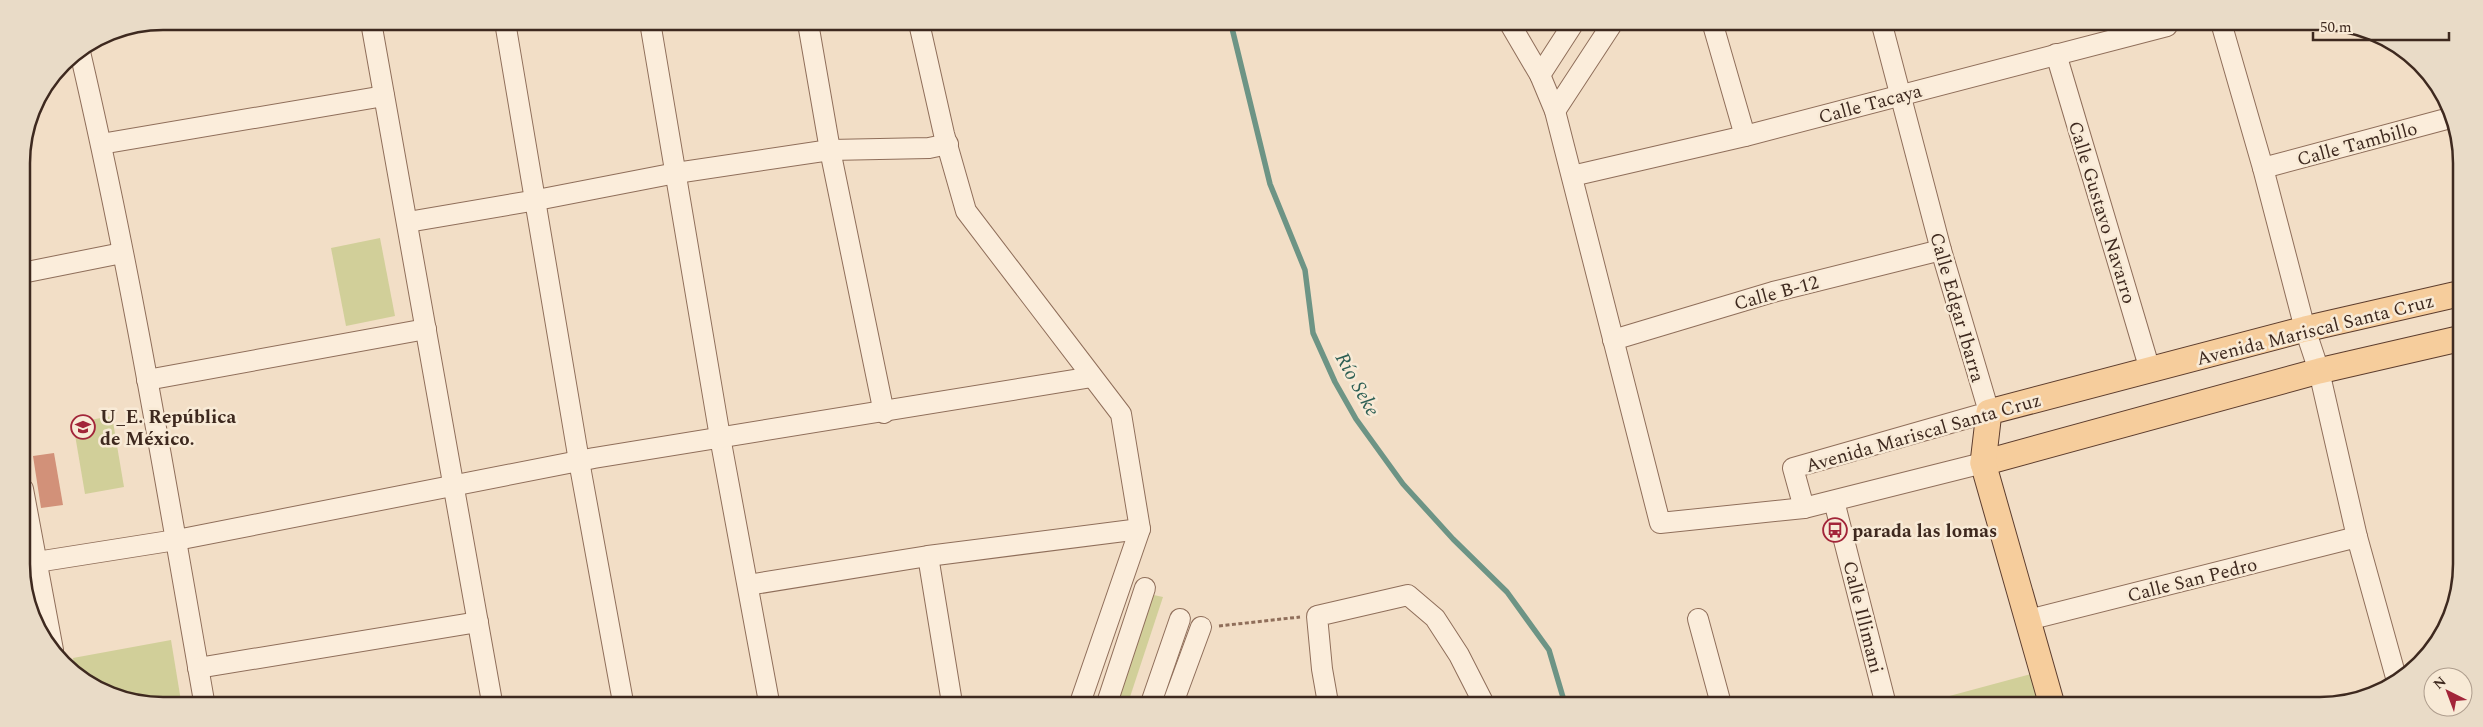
<svg xmlns="http://www.w3.org/2000/svg" width="2483" height="727" viewBox="0 0 2483 727" font-family="Spectral,serif">
<style>
.green{fill:#d1cf99}
.lines{fill:none;stroke-linecap:round;stroke-linejoin:round}
.stream{stroke:#6d9485;stroke-width:5.5}
.building{fill:#d29179}
.minor-casing{stroke:#8f6e5a;stroke-width:22}
.major-casing{stroke:#5d3d2e;stroke-width:27}
.path{stroke:#8f6e5a;stroke-width:3;stroke-dasharray:4 2.5;stroke-linecap:butt}
.minor{stroke:#fbeddb;stroke-width:20}
.major{stroke:#f6cd9c;stroke-width:25}
.labels{text-anchor:middle;stroke-width:5;stroke-linejoin:round;paint-order:stroke}
.street-label{font-size:19px;fill:#3e291f;stroke:#f8ead6}
.poi-label{font-size:19px;font-weight:bold;fill:#3e291f;stroke:#f8ead6;text-anchor:start}
.water-label{font-size:20px;font-style:italic;fill:#2d5f54;stroke:#f8ead6}
.rim{fill:none;stroke:#3e291f;stroke-width:2.5}
</style>
<rect width="100%" height="100%" fill="#f2dec6"/>
<g class="green">
<path d="M 380,238 L 395,316 L 346,326 L 331,248 Z"/>
<path d="M 112,416 L 124,487 L 85,494 L 73,423 Z"/>
<path d="M 1149,594 L 1163,597 L 1128,703 L 1110,703 Z"/>
<path d="M 171,640 L 181,701 L 127,701 L 75,669 L 73,658 Z"/>
<path d="M 2031,674 L 2038,705 L 1916,705 Z"/>
</g>
<g class="lines">
<path class="stream" d="M 1231,24 L 1270,184 L 1305,270 L 1313,333 L 1335,382 L 1356,419 L 1403,484 L 1453,539 L 1507,592 L 1549,650 L 1565,704"/>
</g>
<path class="building" d="M 54,453 L 63,505 L 41,508 L 33,456 Z"/>
<g class="lines">
<g class="minor-casing">
<g id="minor">
<path d="M 371,22 L 492,702"/>
<path d="M 505,22 L 579,461 L 623,702"/>
<path d="M 650,22 L 720,437 L 769,702"/>
<path d="M 808,23 L 830,150 L 884,413"/>
<path d="M 919,23 L 944,134 L 966,211 L 1121,414 L 1140,529 L 1080,703"/>
<path d="M 1510,24 L 1540,75 L 1555,111 L 1660,523 L 1804,508 L 1983,463"/>
<path d="M 1713,25 L 1745,136"/>
<path d="M 2222,26 L 2263,168 L 2305,329 L 2319,371 L 2357,537 L 2397,681"/>
<path d="M 80,52 C 130,266 166,484 204,701"/>
<path d="M 2056,54 L 2150,370"/>
<path d="M 1540,75 L 1573,24"/>
<path d="M 1555,111 L 1612,24"/>
<path d="M 101,144 L 384,96"/>
<path d="M 2263,168 L 2450,118"/>
<path d="M 1572,176 L 1745,136 L 2167,26"/>
<path d="M 408,222 L 537,200 L 676,173 L 830,150 L 929,148 L 948,144"/>
<path d="M 22,273 L 122,253"/>
<path d="M 1613,340 L 1773,292 L 1941,250"/>
<path d="M 147,380 L 426,329"/>
<path d="M 23,489 L 53,650"/>
<path d="M 1834,501 L 1886,705"/>
<path d="M 1804,508 L 1793,468 L 1989,412 L 1941,250 L 1882,25"/>
<path d="M 928,556 L 952,703"/>
<path d="M 24,564 L 182,539 L 594,458 L 1092,377"/>
<path d="M 748,585 L 928,556 L 1140,529"/>
<path d="M 1698,619 L 1721,704"/>
<path d="M 2028,620 L 2357,537"/>
<path d="M 198,668 L 478,622"/>
<path d="M 1107,703 L 1145,588"/>
<path d="M 1151,703 L 1180,619"/>
<path d="M 1173,703 L 1201,627"/>
<path d="M 1328,703 L 1322,669 L 1317,616 L 1408,595 L 1435,618 L 1459,655 L 1484,704"/>
</g>
</g>
<g class="major-casing">
<g id="major">
<path d="M 1983,463 L 2319,371 L 2458,339"/>
<path d="M 2052,705 L 1983,463 L 1989,412 L 2305,329 L 2458,294"/>
</g>
</g>
<path class="path" d="M 1219,626 L 1300,617"/>
<use href="#minor" class="minor"/>
<use href="#major" class="major"/>
</g>
<defs>
<g id="school-ring" transform="scale(1.25)"><circle r="9.5" fill="#f8ead6" stroke="#a22539" stroke-width="1.5"/><path d="M0-5L7-2L0 1L-7-2ZM-4 1L0 2.5L4 1V4Q0 6-4 4Z" fill="#a22539"/></g>
<g id="bus-ring" transform="scale(1.25)"><circle r="9.5" fill="#f8ead6" stroke="#a22539" stroke-width="1.5"/><path d="M-5-6H5V4H4V6H2V4H-2V6H-4V4H-5ZM-3.5-4V0h7V-4ZM-3.5 1.2v1.5H-2V1.2ZM2 1.2v1.5H3.5V1.2Z" fill="#a22539"/></g>
</defs>
<g fill-rule="evenodd">
<use href="#school-ring" x="83" y="427"/>
<use href="#bus-ring" x="1835" y="530"/>
</g>
<g class="labels">
<g class="street-label">
<text transform="translate(1870 103) rotate(-15)" y="7">Calle Tacaya</text>
<text transform="translate(2357 143) rotate(-15)" y="7">Calle Tambillo</text>
<text transform="translate(2103 212) rotate(73)" y="7">Calle Gustavo Navarro</text>
<text transform="translate(1776 292) rotate(-15)" y="7">Calle B-12</text>
<text transform="translate(1958 307) rotate(74)" y="7">Calle Edgar Ibarra</text>
<text transform="translate(2315 329) rotate(-14)" y="7">Avenida Mariscal Santa Cruz</text>
<text transform="translate(1923 432) rotate(-16)" y="7">Avenida Mariscal Santa Cruz</text>
<text transform="translate(2192 579) rotate(-14)" y="7">Calle San Pedro</text>
<text transform="translate(1864 617) rotate(76)" y="7">Calle Illimani</text>
</g>
<g class="poi-label">
<text x="100" y="423">U_E. República<tspan x="100" dy="22">de México.</tspan></text>
<text x="1852" y="537">parada las lomas</text>
</g>
<g class="water-label">
<text transform="translate(1358 384) rotate(61)" y="7">Río Seke</text>
</g>
</g>
<path d="M0 0H2483V727H0ZM163 30H2320A133 133 0 0 1 2453 163V564A133 133 0 0 1 2320 697H163A133 133 0 0 1 30 564V163A133 133 0 0 1 163 30Z" fill="#e9dbc7" fill-rule="evenodd"/>
<path class="rim" d="M163 30H2320A133 133 0 0 1 2453 163V564A133 133 0 0 1 2320 697H163A133 133 0 0 1 30 564V163A133 133 0 0 1 163 30Z"/>
<g transform="translate(2448 692) rotate(318)"><circle r="24" fill="#f8ead6" stroke="#ae9d8d"/>
<path d="M0-4L9 19L0 12L-9 19Z" fill="#a22539"/>
<text y="-8" font-size="14" font-weight="bold" text-anchor="middle" fill="#3e291f">N</text>
</g>
<path d="M2313 32v8h136v-8" fill="none" stroke="#3e291f" stroke-width="2.5"/>
<text x="2320" y="32" font-size="15" fill="#3e291f" stroke="#f8ead6" stroke-width="4" paint-order="stroke">50 m</text>
</svg>
